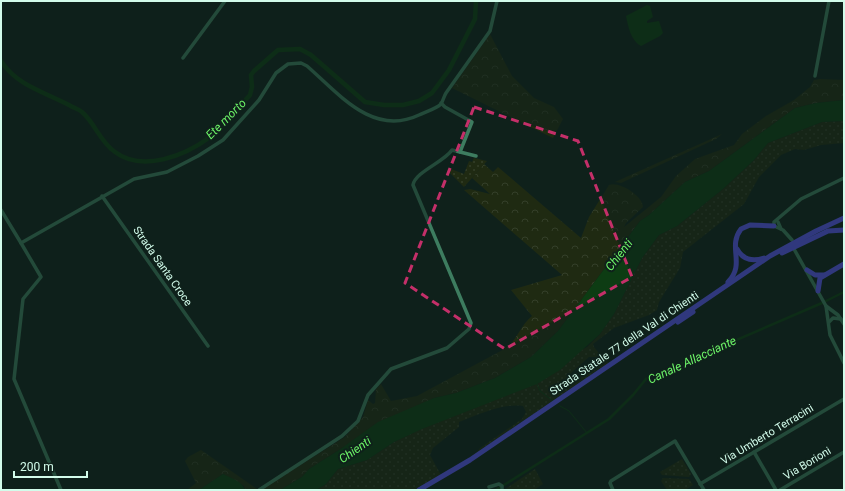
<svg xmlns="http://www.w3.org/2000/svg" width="845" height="491" viewBox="0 0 845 491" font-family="Roboto,sans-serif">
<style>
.grass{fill:url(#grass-dots)}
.forest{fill:url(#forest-crowns)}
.water{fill:#0d3c13}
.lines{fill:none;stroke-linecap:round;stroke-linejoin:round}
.stream{stroke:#0d3c13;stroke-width:1}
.canal{stroke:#0d3c13;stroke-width:2.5}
.river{stroke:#0d3c13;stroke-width:4.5}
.minor{stroke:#3d7c5f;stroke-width:3.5}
.highway{stroke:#5956f3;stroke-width:5}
.marked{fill:none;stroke:#c42f69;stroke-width:3;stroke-dasharray:8 5;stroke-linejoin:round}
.labels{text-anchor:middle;stroke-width:4;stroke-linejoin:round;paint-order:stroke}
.street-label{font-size:11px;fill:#d2fceb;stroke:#0f211b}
.water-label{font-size:12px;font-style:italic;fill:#6df468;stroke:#0f211b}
</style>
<defs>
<pattern id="grass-dots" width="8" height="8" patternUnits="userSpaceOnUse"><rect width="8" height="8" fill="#1f2a12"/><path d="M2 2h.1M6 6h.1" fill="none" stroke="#343f29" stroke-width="1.8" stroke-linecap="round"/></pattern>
<pattern id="forest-crowns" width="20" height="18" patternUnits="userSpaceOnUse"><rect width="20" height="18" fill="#1f2a12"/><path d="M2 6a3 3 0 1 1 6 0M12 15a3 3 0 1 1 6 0" fill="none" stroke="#343f29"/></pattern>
</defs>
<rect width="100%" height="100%" fill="#0f211b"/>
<g class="grass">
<path d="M 844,121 L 844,143 L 821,145 L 804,150 L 795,149 L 781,155 L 759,177 L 744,204 L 683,252 L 680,268 L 659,302 L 657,310 L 649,315 L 614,328 L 593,344 L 594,347 L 602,357 L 589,357 L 572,372 L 567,381 L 575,380 L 606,360 L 609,363 L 477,452 L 480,448 L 522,419 L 526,412 L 523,406 C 502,403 478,415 459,422 L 459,427 L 433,448 L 430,455 L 441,475 L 413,490 L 316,490 L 326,484 L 338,469 L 367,460 L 394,442 L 587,347 L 600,334 L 614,314 L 642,258 L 659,235 L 677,226 L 723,189 L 754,160 L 768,143 L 822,122 Z"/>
<path d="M 474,158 L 487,161 L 464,187 L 449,172 L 451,169 L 464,174 L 469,161 L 472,162 Z"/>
<path d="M 682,459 L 691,474 L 689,477 L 662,475 L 660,472 Z"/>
<path d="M 535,469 L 543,484 L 534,490 L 504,490 Z"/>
<path d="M 663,478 L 689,479 L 693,485 L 685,490 L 667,490 L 661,481 Z"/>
</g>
<g class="forest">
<path d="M 490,34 L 512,76 L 534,98 L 554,107 L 563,119 L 553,138 L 452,88 Z"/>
<path d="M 820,79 L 844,80 L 844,100 L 816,103 L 795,108 L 709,171 L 685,182 L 649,215 L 640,221 L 558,331 L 531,357 L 495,378 L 456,393 L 434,398 L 339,450 L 309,469 L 302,477 L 280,490 L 261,490 L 345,437 L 363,417 L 368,400 L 373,404 L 375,403 L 376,389 L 381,384 L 391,401 L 417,396 L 508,347 C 518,337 521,325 532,316 L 511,290 L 562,275 L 464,190 L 470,189 L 490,194 L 472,178 L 484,164 L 493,172 L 498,167 L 581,238 L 589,217 L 609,185 C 619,181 643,196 643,207 L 626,223 L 624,227 L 661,197 L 676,176 L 695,159 L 734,145 L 742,134 L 766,116 L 794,100 L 810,87 L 814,80 Z"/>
<path d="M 722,134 L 716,139 L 621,183 L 615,182 Z"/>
<path d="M 201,450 L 257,489 L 245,490 L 244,486 L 223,474 L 199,490 L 187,490 L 196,483 L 185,461 L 188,457 Z"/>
</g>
<g class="water">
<path d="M 647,5 L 650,6 L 653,17 L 647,21 L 647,23 L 659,21 L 663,33 L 660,36 L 641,46 C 631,41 628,26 626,16 Z"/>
<path d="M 844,100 L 844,121 L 822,122 L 768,143 L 754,160 L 723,189 L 677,226 L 659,235 L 642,258 L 614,314 L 600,334 L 560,370 L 537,384 L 422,429 L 394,442 L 367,460 L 338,469 L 326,484 L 316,490 L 280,490 L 302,477 L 309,469 L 339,450 L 378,422 L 434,398 L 456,393 L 495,378 L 531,357 L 558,331 L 640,221 L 649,215 L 685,182 L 709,171 L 795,108 L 816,103 Z"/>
<path d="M 223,474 C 231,478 242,481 245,490 L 199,490 Z"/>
</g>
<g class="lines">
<g class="stream">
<path d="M 537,384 L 540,391 L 553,401"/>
<path d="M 560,406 L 569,411 L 587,433"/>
</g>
<path class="canal" d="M 496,490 L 609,419 L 633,395 L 646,379 L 822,303 L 844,292"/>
<path class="river" d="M 1,61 C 16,85 44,92 69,105 C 73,108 79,109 82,112 C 95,123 100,142 115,152 C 143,173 186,155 210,137 C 225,126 238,108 250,95 L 252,87 L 251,75 L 254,71 L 278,50 L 300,49 L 311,55 L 365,102 L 384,105 L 403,105 L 419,101 L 432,93 L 449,70 L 475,19 L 476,1"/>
<g class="minor">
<path d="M 183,58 L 225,1"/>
<path d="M 815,76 L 829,1"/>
<path d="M 441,103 L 445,107 L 472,122 L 460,152"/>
<path d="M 102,196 L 208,346"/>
<path d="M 1,210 L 21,243 L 134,179 L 167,172 L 198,156 L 223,140 L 259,100 L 276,73 L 288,64 L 301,63 L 307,66 C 339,94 373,137 419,115 C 425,112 436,109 441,104 C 443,101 444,96 446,93 L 490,31 L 497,1"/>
<path d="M 778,222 L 781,229"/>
<path d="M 774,226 L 774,222 L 801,199 L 844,178"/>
<path d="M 774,226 L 783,230 L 792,240"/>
<path d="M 21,243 L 41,277 L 23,299 L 14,379 L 61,490"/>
<path d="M 794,249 L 826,306 L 830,335 L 844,363"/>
<path d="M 826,306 L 838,315 L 844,324"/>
<path d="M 829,322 L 833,318 L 841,319"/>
<path d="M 754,452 L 776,490"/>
<path d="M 700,484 L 844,399"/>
<path d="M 489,487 L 499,484 L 502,486 L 502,490"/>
<path d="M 259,490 L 342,436 L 358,421 L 368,395 L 391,369 L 447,348 L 469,329 L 471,323 L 413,185 C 415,172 444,162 452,150 L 476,156"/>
<path d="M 613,490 L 610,483 L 611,481 L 675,441 L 704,490"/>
<path d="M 780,490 L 844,452"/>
</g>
<g class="highway">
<path d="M 737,249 C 743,260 752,262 764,258"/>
<path d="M 782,253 L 828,231 L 844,230"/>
<path d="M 807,270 L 815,275 L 824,275"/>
<path d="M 728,282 C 746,264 727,247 741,229 L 750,225 L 774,226"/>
<path d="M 818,291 L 820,278 L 844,264"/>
<path d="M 678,322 L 693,312"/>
<path d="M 419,490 L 470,460 L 770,256 L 816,231 L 844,218"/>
</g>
</g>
<path d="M0 0H845V491H0ZM 474,107 L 578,141 L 632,277 L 505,349 L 405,283 Z" fill="#0f211b" fill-opacity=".55" fill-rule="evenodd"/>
<path class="marked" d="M 474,107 L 578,141 L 632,277 L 505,349 L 405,283 Z"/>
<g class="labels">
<g class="street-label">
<text transform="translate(163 266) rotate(55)" y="4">Strada Santa Croce</text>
<text transform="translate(624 343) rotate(-34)" y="4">Strada Statale 77 della Val di Chienti</text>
<text transform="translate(767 434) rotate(-31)" y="4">Via Umberto Terracini</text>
<text transform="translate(807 463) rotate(-31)" y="4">Via Borioni</text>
</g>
<g class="water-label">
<text transform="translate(226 119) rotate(-45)" y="4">Ete morto</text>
<text transform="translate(619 255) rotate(-52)" y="4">Chienti</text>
<text transform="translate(692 360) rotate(-25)" y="4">Canale Allacciante</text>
<text transform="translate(355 450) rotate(-35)" y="4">Chienti</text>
</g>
</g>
<rect width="845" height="491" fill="none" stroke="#d2fceb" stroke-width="4"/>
<path d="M14 471v6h73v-6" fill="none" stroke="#d2fceb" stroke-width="2"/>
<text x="20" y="471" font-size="12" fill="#d2fceb" stroke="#0f211b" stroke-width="3" paint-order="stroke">200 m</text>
</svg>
